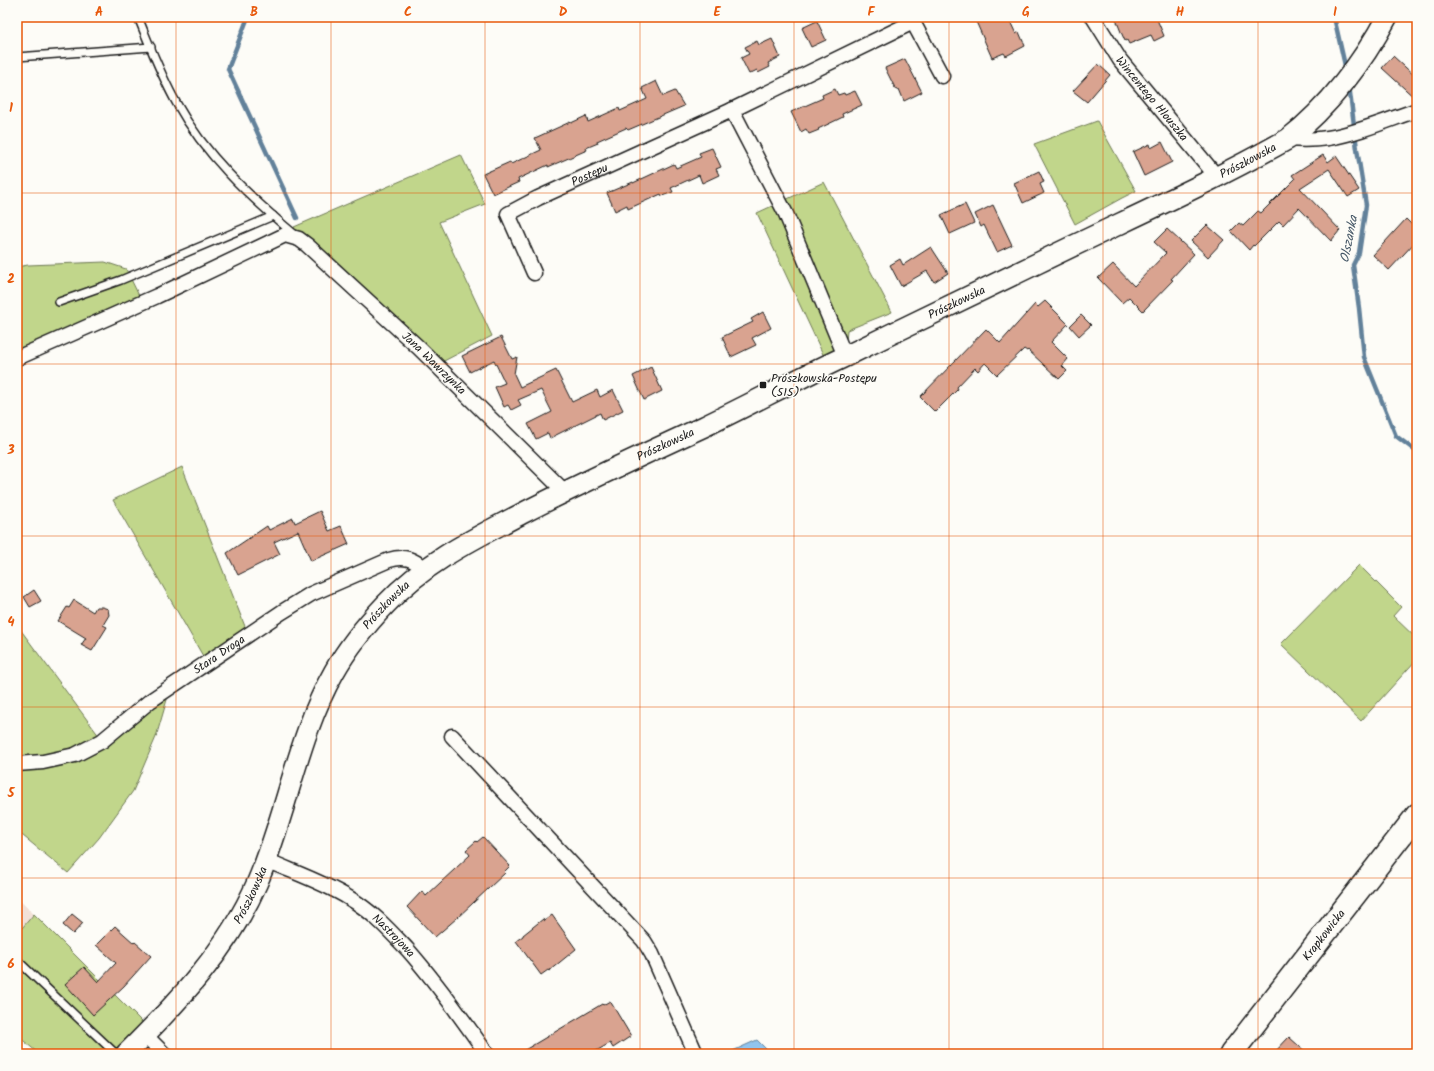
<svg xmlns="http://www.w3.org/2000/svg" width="1434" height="1071" viewBox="0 0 1434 1071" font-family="Kalam,sans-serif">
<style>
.built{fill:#f2e1d8}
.green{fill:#c1d68b;stroke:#6e7954}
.water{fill:#91c4ee;stroke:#62819a}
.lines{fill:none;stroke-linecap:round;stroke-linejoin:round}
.stream{stroke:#62819a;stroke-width:4.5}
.building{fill:#d9a390;stroke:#1c1c1c}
.service-casing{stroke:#1c1c1c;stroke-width:10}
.minor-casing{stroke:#1c1c1c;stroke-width:17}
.secondary-casing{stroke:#1c1c1c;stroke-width:23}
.primary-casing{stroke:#1c1c1c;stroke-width:25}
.service{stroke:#fdfcf7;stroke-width:7}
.minor{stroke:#fdfcf7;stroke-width:14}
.secondary{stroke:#fdfcf7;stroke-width:20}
.primary{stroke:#fdfcf7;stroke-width:22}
.grid{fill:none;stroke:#e8590c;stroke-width:1;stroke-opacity:0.55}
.poi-dot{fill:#1c1c1c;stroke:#fdfcf7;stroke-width:1.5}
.labels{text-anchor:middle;stroke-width:3;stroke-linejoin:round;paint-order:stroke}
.street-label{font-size:12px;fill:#1c1c1c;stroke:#fdfcf7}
.poi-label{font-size:12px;fill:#1c1c1c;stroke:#fdfcf7;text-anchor:start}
.water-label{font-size:13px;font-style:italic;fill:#455766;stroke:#fdfcf7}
.neatline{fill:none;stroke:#e8590c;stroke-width:1.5}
.grid-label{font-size:13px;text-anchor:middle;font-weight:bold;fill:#e8590c}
</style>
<rect width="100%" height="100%" fill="#fdfcf7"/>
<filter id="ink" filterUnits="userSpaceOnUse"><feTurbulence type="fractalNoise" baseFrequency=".025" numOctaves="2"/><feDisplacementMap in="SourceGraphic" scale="8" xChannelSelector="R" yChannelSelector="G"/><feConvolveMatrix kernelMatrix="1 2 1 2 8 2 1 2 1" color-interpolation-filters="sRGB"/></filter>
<g filter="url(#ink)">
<path class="built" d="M 17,898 L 34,914 L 17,934 Z"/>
<g class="green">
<path d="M 1097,121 L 1136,191 L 1122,198 L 1075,224 L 1034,144 Z"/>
<path d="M 461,155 L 485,204 L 439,222 L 492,336 L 442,362 L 299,239 L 294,227 Z"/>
<path d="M 824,182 L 892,312 L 847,330 L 845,356 L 828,365 L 757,213 Z"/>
<path d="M 105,262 L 126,269 L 142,302 L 17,358 L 17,267 L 28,265 Z"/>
<path d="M 182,467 L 248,634 L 207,663 L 113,500 Z"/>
<path d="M 1359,565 L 1401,607 L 1393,616 L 1417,639 L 1417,659 L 1361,721 L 1281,644 Z"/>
<path d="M 17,625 L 102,740 L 171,686 L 156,737 L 133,791 L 99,838 L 68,873 L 17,831 Z"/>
<path d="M 34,914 L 150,1030 L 126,1054 L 39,1054 L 17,1035 L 17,934 Z"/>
</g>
<path class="water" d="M 757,1040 L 771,1054 L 726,1054 Z"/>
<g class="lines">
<g class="stream">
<path d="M 248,17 L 228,69 L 297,218"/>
<path d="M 1334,17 L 1346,70"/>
<path d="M 1349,85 L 1357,149 L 1366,205 L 1359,253 L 1353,265 L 1359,308 L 1364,357 L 1396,436 L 1417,452"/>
</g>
</g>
<g class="building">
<path d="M 974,17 L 1008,17 L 1016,34 L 1019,32 L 1025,46 L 1006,56 L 1004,53 L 992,58 Z"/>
<path d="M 1115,17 L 1156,17 L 1164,36 L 1154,41 L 1151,35 L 1129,44 L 1127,40 L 1125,41 L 1121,32 Z"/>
<path d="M 817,21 L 826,40 L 811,47 L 802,28 Z"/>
<path d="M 772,39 L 780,57 L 768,63 L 770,67 L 758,73 L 757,70 L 749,74 L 741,58 L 749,54 L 745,47 L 757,41 L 759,45 Z"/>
<path d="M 1393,56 L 1417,78 L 1417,100 L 1382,68 Z"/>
<path d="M 905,59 L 922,92 L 904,101 L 899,89 L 896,90 L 885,68 Z"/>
<path d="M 1098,64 L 1110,75 L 1087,102 L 1073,91 Z"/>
<path d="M 656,81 L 663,96 L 675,91 L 684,106 L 628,130 L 626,128 L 597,141 L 598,143 L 586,148 L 587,150 L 548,167 L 548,165 L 518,179 L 519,182 L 493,194 L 483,174 L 510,162 L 511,164 L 541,150 L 535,138 L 570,122 L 571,123 L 586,116 L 588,122 L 619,108 L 620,111 L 647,99 L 642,88 Z"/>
<path d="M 835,89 L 838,95 L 844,93 L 845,95 L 855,91 L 862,105 L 842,114 L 843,117 L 818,129 L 819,130 L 809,134 L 806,129 L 801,132 L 791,112 L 823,98 L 822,95 Z"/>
<path d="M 1162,142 L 1172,162 L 1144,176 L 1133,152 L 1150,144 L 1151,148 Z"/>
<path d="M 712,148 L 721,167 L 716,169 L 719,175 L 702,183 L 699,175 L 671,188 L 673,192 L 662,196 L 661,194 L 628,209 L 627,205 L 615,211 L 607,193 L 633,182 L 633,183 L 674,164 L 676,168 L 701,157 L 699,153 Z"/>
<path d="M 1323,155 L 1328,162 L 1336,156 L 1359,190 L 1348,197 L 1329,169 L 1300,188 L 1340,230 L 1331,241 L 1299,208 L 1283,225 L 1279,221 L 1254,246 L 1253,245 L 1249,250 L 1231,231 L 1239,223 L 1243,226 L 1258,211 L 1261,213 L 1295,179 L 1292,175 Z"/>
<path d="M 1039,171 L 1044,182 L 1040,184 L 1044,193 L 1023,203 L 1014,183 Z"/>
<path d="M 965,204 L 974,223 L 950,234 L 941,215 Z"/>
<path d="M 993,205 L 1012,245 L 997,252 L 984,225 L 981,227 L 975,214 Z"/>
<path d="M 1406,219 L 1417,230 L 1417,240 L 1389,270 L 1373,255 Z"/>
<path d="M 1207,225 L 1224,240 L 1208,257 L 1191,241 Z"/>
<path d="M 1167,229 L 1194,254 L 1171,279 L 1173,280 L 1143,311 L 1129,297 L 1122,303 L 1098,278 L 1113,264 L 1134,286 L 1166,253 L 1154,242 Z"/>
<path d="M 931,247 L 948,273 L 934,282 L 927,271 L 901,286 L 890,265 L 900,259 L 903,265 Z"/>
<path d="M 1045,301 L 1068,324 L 1051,342 L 1068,359 L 1062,366 L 1067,371 L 1059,379 L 1028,350 L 1027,351 L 1024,349 L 997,375 L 985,363 L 978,371 L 975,368 L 957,387 L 958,389 L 935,412 L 920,397 L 986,329 L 1000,343 L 1035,304 L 1038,307 Z"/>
<path d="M 763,312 L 771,328 L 752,338 L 756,345 L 731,357 L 722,337 L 753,322 L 751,319 Z"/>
<path d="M 1081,315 L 1091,325 L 1079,336 L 1070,326 Z"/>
<path d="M 501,337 L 512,359 L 517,357 L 514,374 L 520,387 L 556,370 L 572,402 L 597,390 L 600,397 L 613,390 L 623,410 L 603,420 L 600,413 L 550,438 L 548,433 L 536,439 L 528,424 L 552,412 L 541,390 L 518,400 L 521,405 L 511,410 L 508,405 L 504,407 L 495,387 L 505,383 L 494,360 L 470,372 L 462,356 Z"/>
<path d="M 651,367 L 662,391 L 644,400 L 633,376 Z"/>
<path d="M 320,511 L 329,531 L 341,526 L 349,544 L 311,561 L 298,531 L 274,542 L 280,554 L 238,575 L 227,553 L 267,526 L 269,530 L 293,518 L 295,523 Z"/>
<path d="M 34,590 L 41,601 L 30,607 L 24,597 Z"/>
<path d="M 74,600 L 93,612 L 96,607 L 102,607 L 108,609 L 109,615 L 103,625 L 107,627 L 92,651 L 81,645 L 86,638 L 58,621 L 67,607 L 69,608 Z"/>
<path d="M 483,837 L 510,866 L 504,872 L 505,873 L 457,918 L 435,937 L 407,907 L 422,891 L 426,896 L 470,855 L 466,850 L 476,841 L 477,842 Z"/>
<path d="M 72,914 L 83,923 L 73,934 L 63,925 Z"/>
<path d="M 552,915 L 576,949 L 549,971 L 548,970 L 541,975 L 516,941 L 523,936 L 523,935 L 543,919 L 544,921 Z"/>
<path d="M 115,926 L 134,943 L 135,942 L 151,956 L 124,986 L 93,1015 L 65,984 L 84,967 L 98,982 L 116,963 L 96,945 Z"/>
<path d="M 610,1001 L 631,1036 L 613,1048 L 610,1043 L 591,1054 L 518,1054 L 602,1004 L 603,1005 Z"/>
<path d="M 1289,1037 L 1299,1046 L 1308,1054 L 1273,1054 Z"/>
</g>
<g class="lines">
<g class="service-casing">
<g id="service">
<path d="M 138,17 C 150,46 161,76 177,104 C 205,155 249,196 293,233"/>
<path d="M 17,57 L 151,47"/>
<path d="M 59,302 L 121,280 L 273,216"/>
<path d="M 17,960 L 116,1054"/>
</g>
</g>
<g class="minor-casing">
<g id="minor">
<path id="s1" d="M 1093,17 L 1120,60 L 1217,177"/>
<path d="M 732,110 L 786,214 L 845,356"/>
<path d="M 1288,139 C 1301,140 1315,140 1328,138 C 1358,133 1388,120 1417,110"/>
<path id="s2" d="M 534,273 L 508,214 L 538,198 L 732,110 L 913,22 L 942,76"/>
<path id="s3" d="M 17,358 L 157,296 L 285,235 L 299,239 L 307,245 L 418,347 L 565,492"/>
<path d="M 452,736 L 644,941 L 652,954 L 696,1054"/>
<path id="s4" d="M 17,764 L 43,762 L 75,755 L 102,741 L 150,701 L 282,612 L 311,594 L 389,560 C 405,555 412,559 426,569"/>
<path id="s5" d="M 266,860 C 293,872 323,882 349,898 C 372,911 390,931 408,950 C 437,983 462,1018 487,1054"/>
<path d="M 145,1035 L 164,1054"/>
</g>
</g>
<g class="secondary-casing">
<g id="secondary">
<path id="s6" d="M 126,1054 C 177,1003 228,950 257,883 C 287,814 297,737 334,672 C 348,647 366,625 386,604 C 424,563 473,539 521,514 C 581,483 642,455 703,427 C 749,405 795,380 842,358 C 907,326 972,295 1038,263 C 1121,222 1207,185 1288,139 C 1328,108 1363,62 1387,17"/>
</g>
</g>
<g class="primary-casing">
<g id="primary">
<path id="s7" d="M 1231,1054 L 1417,815"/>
</g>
</g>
<use href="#service" class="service"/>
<use href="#minor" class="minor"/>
<use href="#secondary" class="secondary"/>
<use href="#primary" class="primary"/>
</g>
</g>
<path class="grid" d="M 176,17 L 176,1054M 331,17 L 331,1054M 485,17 L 485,1054M 640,17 L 640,1054M 794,17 L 794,1054M 949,17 L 949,1054M 1103,17 L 1103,1054M 1258,17 L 1258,1054M 17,193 L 1417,193M 17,364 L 1417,364M 17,536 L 1417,536M 17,707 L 1417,707M 17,878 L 1417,878"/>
<rect class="poi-dot" x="759" y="381" width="8" height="8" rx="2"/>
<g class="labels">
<g class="street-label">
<text dy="4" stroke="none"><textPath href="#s1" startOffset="101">Wincentego Hlouszka</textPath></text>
<text dy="4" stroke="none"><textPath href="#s6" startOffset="1499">Prószkowska</textPath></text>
<text dy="4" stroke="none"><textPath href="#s2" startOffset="155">Postępu</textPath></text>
<text dy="4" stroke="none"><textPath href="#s6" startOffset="1175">Prószkowska</textPath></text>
<text dy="4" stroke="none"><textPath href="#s3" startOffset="493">Jana Wawrzynka</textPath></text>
<text dy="4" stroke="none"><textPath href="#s6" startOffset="851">Prószkowska</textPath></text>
<text dy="4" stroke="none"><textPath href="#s6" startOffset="527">Prószkowska</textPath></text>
<text dy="4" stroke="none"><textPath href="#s4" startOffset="235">Stara Droga</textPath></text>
<text dy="4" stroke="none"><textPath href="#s6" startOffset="203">Prószkowska</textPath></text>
<text dy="4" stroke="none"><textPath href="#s7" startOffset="151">Krapkowicka</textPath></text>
<text dy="4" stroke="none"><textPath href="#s5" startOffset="150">Nastrojowa</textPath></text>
</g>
<g class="poi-label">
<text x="771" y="382">Prószkowska-Postępu<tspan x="771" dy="14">(515)</tspan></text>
</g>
<g class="water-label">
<text transform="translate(1348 239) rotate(-79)" y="5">Olszanka</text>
</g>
</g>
<rect width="1434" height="1071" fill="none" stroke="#fdfcf7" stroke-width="44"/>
<rect x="22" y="22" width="1390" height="1027" class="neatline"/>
<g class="grid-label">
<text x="99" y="16">A</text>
<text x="254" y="16">B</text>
<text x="408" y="16">C</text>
<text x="563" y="16">D</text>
<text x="717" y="16">E</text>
<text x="871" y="16">F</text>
<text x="1026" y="16">G</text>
<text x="1180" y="16">H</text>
<text x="1335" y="16">I</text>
<text x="11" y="112">1</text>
<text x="11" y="283">2</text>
<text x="11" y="454">3</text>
<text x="11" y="626">4</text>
<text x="11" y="797">5</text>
<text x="11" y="968">6</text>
</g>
</svg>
